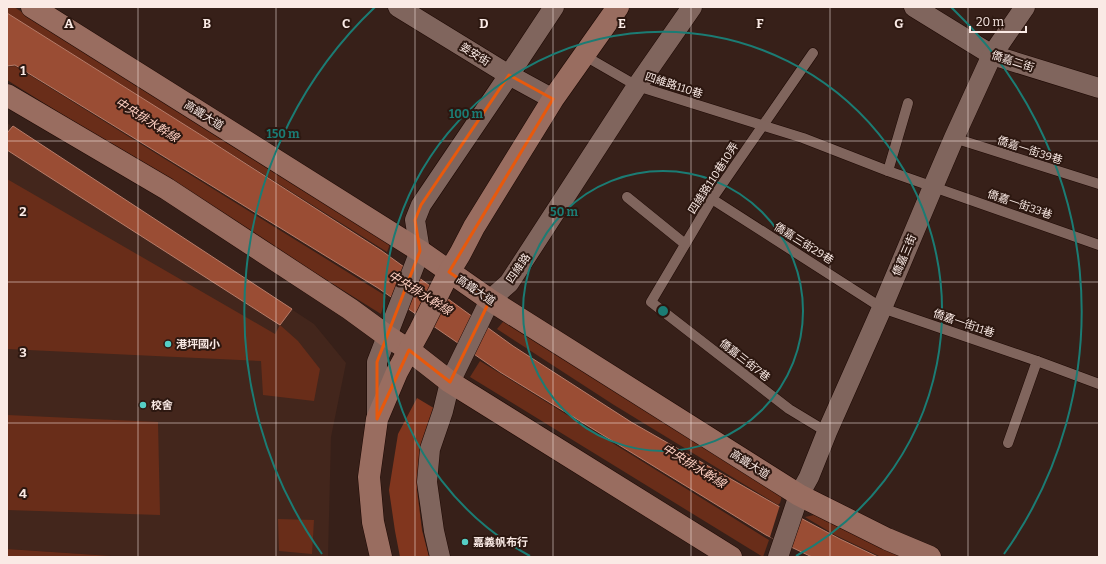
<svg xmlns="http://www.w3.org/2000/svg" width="1106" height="564" viewBox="0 0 1106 564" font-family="Bitter,'Noto Sans TC',serif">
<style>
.built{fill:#43261c}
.green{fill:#692d19}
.forest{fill:#81361e}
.water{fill:#9a4d34;stroke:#b77c69}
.pier{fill:#372019}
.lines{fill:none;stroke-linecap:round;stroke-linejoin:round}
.lane-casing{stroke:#1d0904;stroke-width:11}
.street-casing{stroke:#1d0904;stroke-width:21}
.secondary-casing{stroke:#1d0904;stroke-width:23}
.lane{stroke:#80655d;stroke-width:10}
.street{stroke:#80655d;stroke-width:20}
.secondary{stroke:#996d60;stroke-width:22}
.marked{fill:none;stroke:#e8590c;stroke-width:3;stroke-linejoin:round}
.grid{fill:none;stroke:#faeae5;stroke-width:1;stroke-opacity:0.55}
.ring{fill:none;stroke:#1b7c74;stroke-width:2}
.poi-dot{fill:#55cec5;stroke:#2c1710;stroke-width:1.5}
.labels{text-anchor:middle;stroke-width:4;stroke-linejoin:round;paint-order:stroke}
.street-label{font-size:11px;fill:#faeae5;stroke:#2c1710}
.poi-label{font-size:11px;font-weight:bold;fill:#faeae5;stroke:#2c1710;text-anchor:start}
.water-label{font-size:12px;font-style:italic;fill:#fed0c2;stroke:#2c1710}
.grid-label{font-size:13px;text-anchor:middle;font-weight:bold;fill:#faeae5;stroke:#2c1710;stroke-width:4;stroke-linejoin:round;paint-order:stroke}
.centre{fill:#1b7c74;stroke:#2c1710;stroke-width:2}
.ring-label{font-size:12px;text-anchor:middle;font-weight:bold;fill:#1b7c74;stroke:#2c1710;stroke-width:4;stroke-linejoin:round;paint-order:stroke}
</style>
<rect width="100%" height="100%" fill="#372019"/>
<path class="built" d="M 7,123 L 314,324 L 346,363 L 331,437 L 328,557 L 126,557 L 7,549 Z"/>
<g class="green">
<path d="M 7,7 L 14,7 L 390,244 L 387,252 L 7,13 Z"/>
<path d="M 15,66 L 386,296 L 381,314 L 7,80 L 7,67 Z"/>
<path d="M 7,179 L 275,334 L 280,325 L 298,341 L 320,369 L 314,401 L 263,395 L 261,361 L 7,349 Z"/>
<path d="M 507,317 L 782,496 L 780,503 L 778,505 L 614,405 L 497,329 Z"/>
<path d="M 480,361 L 769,540 L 763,557 L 470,377 Z"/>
<path d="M 7,415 L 158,422 L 160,515 L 7,510 Z"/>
<path d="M 814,515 L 825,517 L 913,557 L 881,557 L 835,535 L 805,517 Z"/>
<path d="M 278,519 L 314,520 L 312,554 L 279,551 Z"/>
<path d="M 7,549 L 126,557 L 7,557 Z"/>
</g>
<path class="forest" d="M 417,398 L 437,410 L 421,455 L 417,490 L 422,530 L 429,557 L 400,557 L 395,531 L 389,490 L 398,434 Z"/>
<g class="water">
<path d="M 7,13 L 204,137 L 382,251 L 513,346 L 631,422 L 780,507 L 840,539 L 878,557 L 812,557 L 766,535 L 500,372 L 378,288 L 15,65 L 7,66 Z"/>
<path d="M 13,126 L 292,309 L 280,325 L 7,150 L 7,133 Z"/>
</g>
<path class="pier" d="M 780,505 L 802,517 L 791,549 L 770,537 Z"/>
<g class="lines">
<g class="lane-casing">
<g id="lane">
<path d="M 813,53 L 712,199 L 651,302 L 789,409 L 827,432"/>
<path d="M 585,56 L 637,86 L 803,138 L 888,171 L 1099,245"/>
<path d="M 954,138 L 1099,184"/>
<path d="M 888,171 L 908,103"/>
<path d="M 627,197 L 685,244"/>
<path d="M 712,199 L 882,308 L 1037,361 L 1099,384"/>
<path d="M 1008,443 L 1037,361"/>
</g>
</g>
<g class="street-casing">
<g id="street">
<path d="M 398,7 L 509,75 L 553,99"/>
<path d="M 914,7 L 992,55 L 1099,88"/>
<path d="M 377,417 L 377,362 L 420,251 L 415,220 L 421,205 L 509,75 L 554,7"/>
<path d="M 440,557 L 434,531 L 427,482 L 430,449 L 443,411 L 450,382 L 490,300 L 509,283 L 637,86 L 692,7"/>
<path d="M 778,557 L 799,495 L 809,477 L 827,432 L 882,308 L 933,187 L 954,138 L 992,55 L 1025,7"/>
</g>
</g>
<g class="secondary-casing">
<g id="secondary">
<path d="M 32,7 L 420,251 L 490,300 L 799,495 L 887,539 L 930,557"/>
<path d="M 7,95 L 167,189 L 350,309 L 387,336 L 409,350 L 450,382 L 731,557"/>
<path d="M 381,557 L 373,522 L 369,477 L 377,419 L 397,372 L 420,330 L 449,272 L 460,254 L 474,227 L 553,99 L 618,7"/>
</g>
</g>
<use href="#lane" class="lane"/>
<use href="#street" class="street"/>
<use href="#secondary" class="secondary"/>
</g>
<path class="marked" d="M 509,75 L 553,99 L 449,272 L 490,300 L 450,382 L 409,350 L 377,419 L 377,362 L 420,251 L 415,220 L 421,205 Z"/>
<path class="grid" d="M 138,7 L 138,557M 276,7 L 276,557M 415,7 L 415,557M 553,7 L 553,557M 691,7 L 691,557M 830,7 L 830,557M 968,7 L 968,557M 7,141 L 1099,141M 7,282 L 1099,282M 7,423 L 1099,423"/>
<g class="ring">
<circle cx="663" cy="311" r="140"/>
<path d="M530 556A279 279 0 1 1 796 556"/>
<path d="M322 554A419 419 0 0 1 375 7M951 7A419 419 0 0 1 1004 554"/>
</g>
<g class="poi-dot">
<circle cx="168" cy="344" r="4"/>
<circle cx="143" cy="405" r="4"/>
<circle cx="465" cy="542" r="4"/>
</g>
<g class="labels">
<g class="street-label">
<text transform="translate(475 54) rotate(32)" y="4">姜安街</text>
<text transform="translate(1013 61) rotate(18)" y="4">僑嘉二街</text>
<text transform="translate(674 85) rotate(18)" y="4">四維路110巷</text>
<text transform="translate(204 115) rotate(32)" y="4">高鐵大道</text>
<text transform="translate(1030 150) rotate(18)" y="4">僑嘉一街39巷</text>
<text transform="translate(713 178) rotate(-57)" y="4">四維路110巷10弄</text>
<text transform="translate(1020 204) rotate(19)" y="4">僑嘉一街33巷</text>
<text transform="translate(804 243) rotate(32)" y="4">僑嘉三街29巷</text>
<text transform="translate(904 255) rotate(-67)" y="4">僑嘉三街</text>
<text transform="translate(518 268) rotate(-56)" y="4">四維路</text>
<text transform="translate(476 290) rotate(34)" y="4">高鐵大道</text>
<text transform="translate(964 323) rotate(19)" y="4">僑嘉一街11巷</text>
<text transform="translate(745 360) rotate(38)" y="4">僑嘉三街7巷</text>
<text transform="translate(750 464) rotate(32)" y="4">高鐵大道</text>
</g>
<g class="poi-label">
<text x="176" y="348">港坪國小</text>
<text x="151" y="409">校舍</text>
<text x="473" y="546">嘉義帆布行</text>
</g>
<g class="water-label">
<text transform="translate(147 120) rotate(32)" y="4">中央排水幹線</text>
<text transform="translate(420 293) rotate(32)" y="4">中央排水幹線</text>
<text transform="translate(694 466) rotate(32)" y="4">中央排水幹線</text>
</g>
</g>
<g class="grid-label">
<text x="69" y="28">A</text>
<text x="207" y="28">B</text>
<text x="346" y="28">C</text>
<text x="484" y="28">D</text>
<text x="622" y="28">E</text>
<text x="760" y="28">F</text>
<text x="899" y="28">G</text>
<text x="23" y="75">1</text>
<text x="23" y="216">2</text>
<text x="23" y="357">3</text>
<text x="23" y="498">4</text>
</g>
<circle cx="663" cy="311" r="6" class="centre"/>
<g class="ring-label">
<text x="466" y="118">100 m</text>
<text x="283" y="138">150 m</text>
<text x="564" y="216">50 m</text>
</g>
<rect width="1106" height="564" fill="none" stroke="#faeae5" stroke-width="16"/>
<path d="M970 26v6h56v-6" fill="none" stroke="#faeae5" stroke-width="2"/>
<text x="976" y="26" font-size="12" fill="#faeae5" stroke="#2c1710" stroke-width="3" paint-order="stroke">20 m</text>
</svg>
